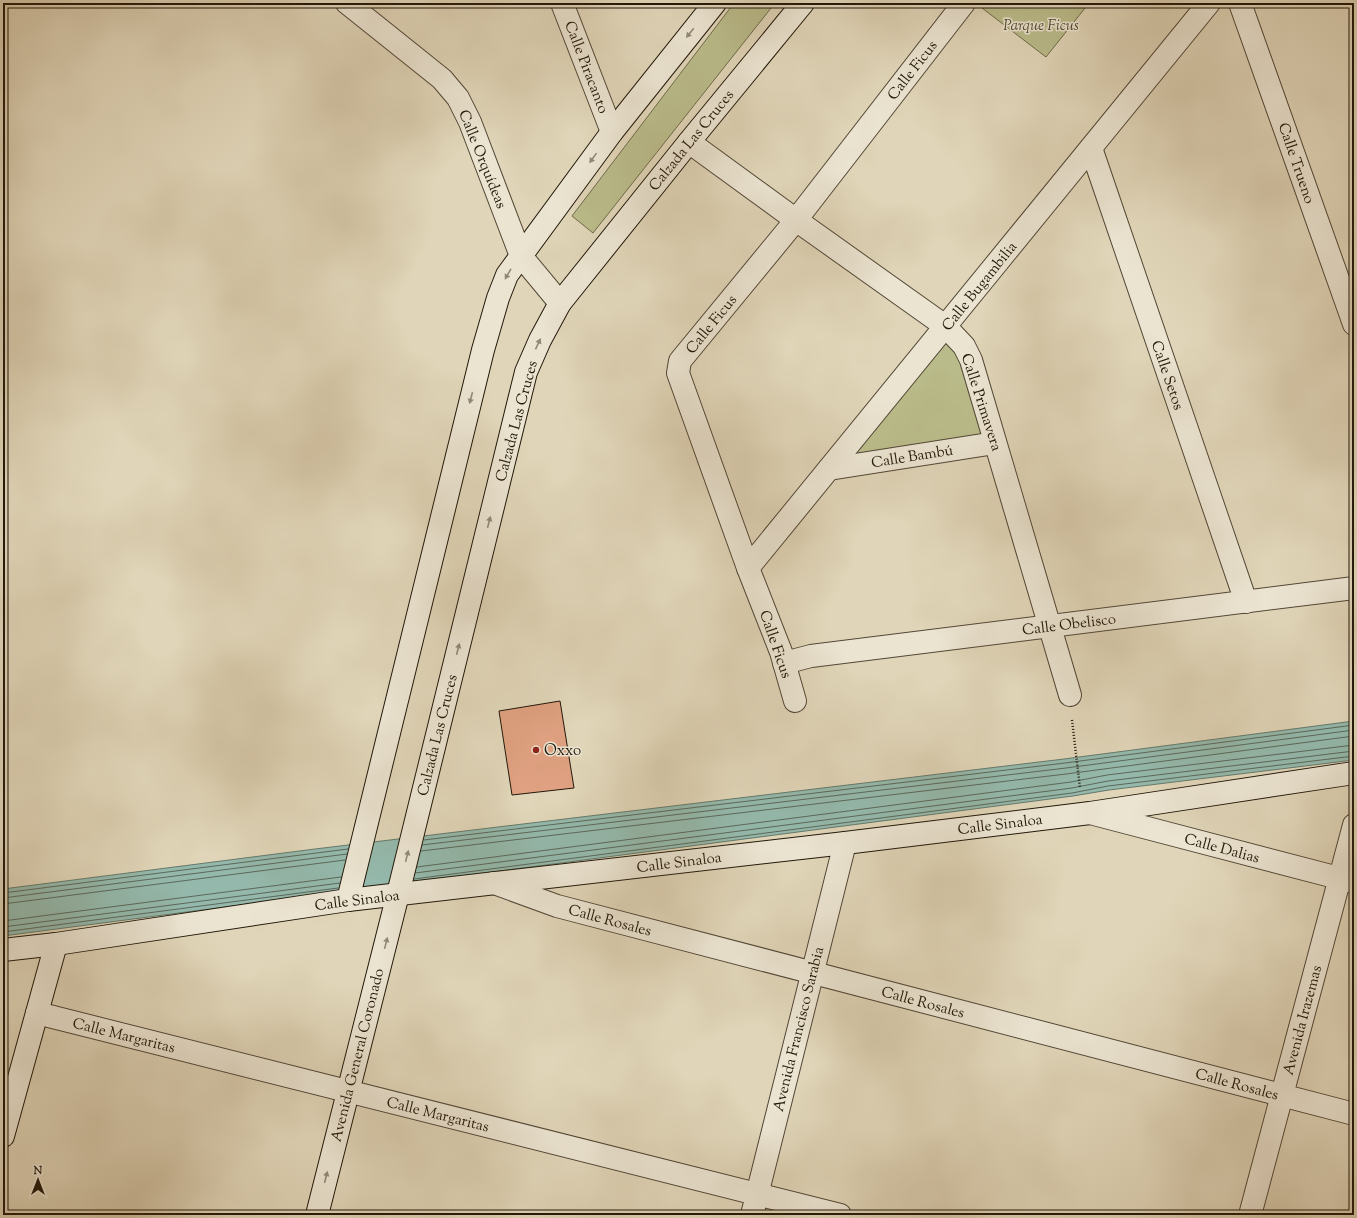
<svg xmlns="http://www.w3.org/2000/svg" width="1357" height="1218" viewBox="0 0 1357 1218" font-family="'Sorts Mill Goudy',serif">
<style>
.green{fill:#babb8a;stroke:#6e6a4a}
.water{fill:#94b9ac;stroke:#66796b}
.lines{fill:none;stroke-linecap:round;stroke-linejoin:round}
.shore{stroke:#5b685b;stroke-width:1}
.building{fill:#dfa181;stroke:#22180a}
.street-casing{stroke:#524736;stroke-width:24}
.secondary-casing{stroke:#22180a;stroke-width:24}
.path{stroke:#22180a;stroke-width:2.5;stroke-dasharray:1 2;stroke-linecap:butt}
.street{stroke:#ebe4d1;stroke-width:22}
.secondary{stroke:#ebe4d1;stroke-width:22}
.oneway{fill:#918877}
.poi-dot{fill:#8f2418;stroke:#ebe4d1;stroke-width:1.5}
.labels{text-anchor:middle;stroke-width:3;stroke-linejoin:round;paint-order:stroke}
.park-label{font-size:15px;font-style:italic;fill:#504930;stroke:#ebe4d1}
.street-label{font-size:15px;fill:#22180a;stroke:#ebe4d1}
.poi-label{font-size:15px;fill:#22180a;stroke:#ebe4d1;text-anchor:start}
</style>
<rect width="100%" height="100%" fill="#e0d5b8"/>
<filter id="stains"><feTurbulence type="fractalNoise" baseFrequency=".005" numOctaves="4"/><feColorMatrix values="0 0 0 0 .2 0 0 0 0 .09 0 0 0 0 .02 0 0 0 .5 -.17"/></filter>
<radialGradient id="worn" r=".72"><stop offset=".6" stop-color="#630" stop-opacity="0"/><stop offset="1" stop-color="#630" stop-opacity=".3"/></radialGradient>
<g class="green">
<path d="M 734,3 L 775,3 L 593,233 L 572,216 Z"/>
<path d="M 1008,3 L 1089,3 L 1046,57 L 982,8 Z"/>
<path d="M 946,330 L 969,359 L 992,441 L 835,466 Z"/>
</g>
<path class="water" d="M 1354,721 L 1354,760 L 1109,790 L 1073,796 L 3,936 L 3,889 L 315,849 L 1064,759 Z"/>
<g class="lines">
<g class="shore">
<path d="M 424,840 L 1065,763 L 1354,725"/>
<path d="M 422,845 L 1066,768 L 1354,730"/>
<path d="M 421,851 L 1066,774 L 1354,736"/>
<path d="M 417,867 L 1071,782 L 1107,775 L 1354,745"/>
<path d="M 415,873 L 1072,788 L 1108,781 L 1354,751"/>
<path d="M 414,879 L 1072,793 L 1108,786 L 1354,756"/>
<path d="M 3,893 L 348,849"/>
<path d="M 3,898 L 347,854"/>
<path d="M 3,904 L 345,860"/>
<path d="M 3,921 L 341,877"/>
<path d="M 3,927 L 340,883"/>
<path d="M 3,932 L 338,888"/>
</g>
</g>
<path class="building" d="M 560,701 L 574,788 L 512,795 L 499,711 Z"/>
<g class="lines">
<g class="street-casing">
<g id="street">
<path d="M 347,3 L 442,79 L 458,98 L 470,122 L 521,256 L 560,303"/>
<path d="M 562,3 L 612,132"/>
<path d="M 1240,3 L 1354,324"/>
<path d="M 689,142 L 796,220 L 945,326 L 964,346 L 971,360 L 1070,695"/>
<path d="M 1091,148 L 1246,602"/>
<path d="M 829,469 L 995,443"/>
<path d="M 748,568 L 1209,3"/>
<path d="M 784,663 L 811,656 L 1354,588"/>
<path d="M 795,701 L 781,652 L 748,568 L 678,373 L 680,361 L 796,220 L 964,3"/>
<path d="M 1090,813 L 1354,882"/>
<path d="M 494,883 L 557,906 L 1354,1114"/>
<path d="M 37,1013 L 840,1215"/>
<path d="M 752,1215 L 845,843"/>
<path d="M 1250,1215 L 1354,825"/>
</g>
</g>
<g class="secondary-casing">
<g id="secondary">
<path d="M 348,900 L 483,350 L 498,298 L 507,275 L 612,132 L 715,3"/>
<path d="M 3,950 L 56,944 L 348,900 L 845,843 L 1090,813 L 1354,773"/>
<path d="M 3,1136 L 56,944"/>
<path d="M 317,1215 L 398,894 L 526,372 L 540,340 L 560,303 L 689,142 L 803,3"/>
</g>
</g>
<path class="path" d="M 1072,720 L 1080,788"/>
<use href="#street" class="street"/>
<use href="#secondary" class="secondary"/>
</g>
<defs><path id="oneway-solid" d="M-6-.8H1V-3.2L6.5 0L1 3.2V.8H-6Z"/></defs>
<g class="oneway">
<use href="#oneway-solid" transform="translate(690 33) rotate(129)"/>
<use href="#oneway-solid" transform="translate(593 158) rotate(126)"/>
<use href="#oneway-solid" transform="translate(508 274) rotate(120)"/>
<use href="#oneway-solid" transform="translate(538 344) rotate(-65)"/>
<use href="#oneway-solid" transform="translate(471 398) rotate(104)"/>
<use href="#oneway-solid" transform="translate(489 522) rotate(-76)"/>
<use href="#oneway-solid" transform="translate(458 649) rotate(-76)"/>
<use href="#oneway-solid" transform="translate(407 856) rotate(-76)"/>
<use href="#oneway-solid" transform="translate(386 943) rotate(-76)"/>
<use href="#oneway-solid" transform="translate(326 1177) rotate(-76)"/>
</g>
<circle class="poi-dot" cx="536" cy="750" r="4"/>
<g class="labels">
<g class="park-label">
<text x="1041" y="30">Parque Ficus</text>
</g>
<g class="street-label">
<text transform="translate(587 67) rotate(69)" y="5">Calle Piracanto</text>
<text transform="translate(912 70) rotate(-52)" y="5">Calle Ficus</text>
<text transform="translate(691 140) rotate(-51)" y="5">Calzada Las Cruces</text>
<text transform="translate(483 159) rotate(68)" y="5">Calle Orquídeas</text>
<text transform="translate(1297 163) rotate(71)" y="5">Calle Trueno</text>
<text transform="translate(979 286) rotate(-51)" y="5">Calle Bugambilia</text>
<text transform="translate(711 324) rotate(-51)" y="5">Calle Ficus</text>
<text transform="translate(1168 375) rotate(71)" y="5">Calle Setos</text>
<text transform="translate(982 402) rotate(72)" y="5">Calle Primavera</text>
<text transform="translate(516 421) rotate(-75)" y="5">Calzada Las Cruces</text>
<text transform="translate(912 456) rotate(-9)" y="5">Calle Bambú</text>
<text transform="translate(1069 624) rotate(-7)" y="5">Calle Obelisco</text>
<text transform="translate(776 644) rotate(71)" y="5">Calle Ficus</text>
<text transform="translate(437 735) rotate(-76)" y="5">Calzada Las Cruces</text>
<text transform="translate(1000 824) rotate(-7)" y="5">Calle Sinaloa</text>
<text transform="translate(1222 848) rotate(15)" y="5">Calle Dalias</text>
<text transform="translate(679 862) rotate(-7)" y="5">Calle Sinaloa</text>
<text transform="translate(357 900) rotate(-7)" y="5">Calle Sinaloa</text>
<text transform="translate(610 920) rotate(15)" y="5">Calle Rosales</text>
<text transform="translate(923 1002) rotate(15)" y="5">Calle Rosales</text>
<text transform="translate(1302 1020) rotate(-75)" y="5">Avenida Irazemas</text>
<text transform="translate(798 1029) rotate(-76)" y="5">Avenida Francisco Sarabia</text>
<text transform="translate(124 1035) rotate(14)" y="5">Calle Margaritas</text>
<text transform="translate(357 1055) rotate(-76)" y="5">Avenida General Coronado</text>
<text transform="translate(1237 1084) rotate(15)" y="5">Calle Rosales</text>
<text transform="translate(438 1114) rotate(14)" y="5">Calle Margaritas</text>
</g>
<g class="poi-label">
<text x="544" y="755">Oxxo</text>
</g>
</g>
<rect width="1357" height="1218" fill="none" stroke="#e0d5b8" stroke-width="16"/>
<rect x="4" y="4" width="1349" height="1210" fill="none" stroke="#22180a" stroke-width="2"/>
<rect x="8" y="8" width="1341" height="1202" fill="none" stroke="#22180a"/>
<g transform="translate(38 1180)" stroke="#ebe4d1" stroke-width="3" paint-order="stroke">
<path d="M0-3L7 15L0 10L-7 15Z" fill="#22180a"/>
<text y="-6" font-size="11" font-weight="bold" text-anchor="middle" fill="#22180a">N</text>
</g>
<rect width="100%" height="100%" filter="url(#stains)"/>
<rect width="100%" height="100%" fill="url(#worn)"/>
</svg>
